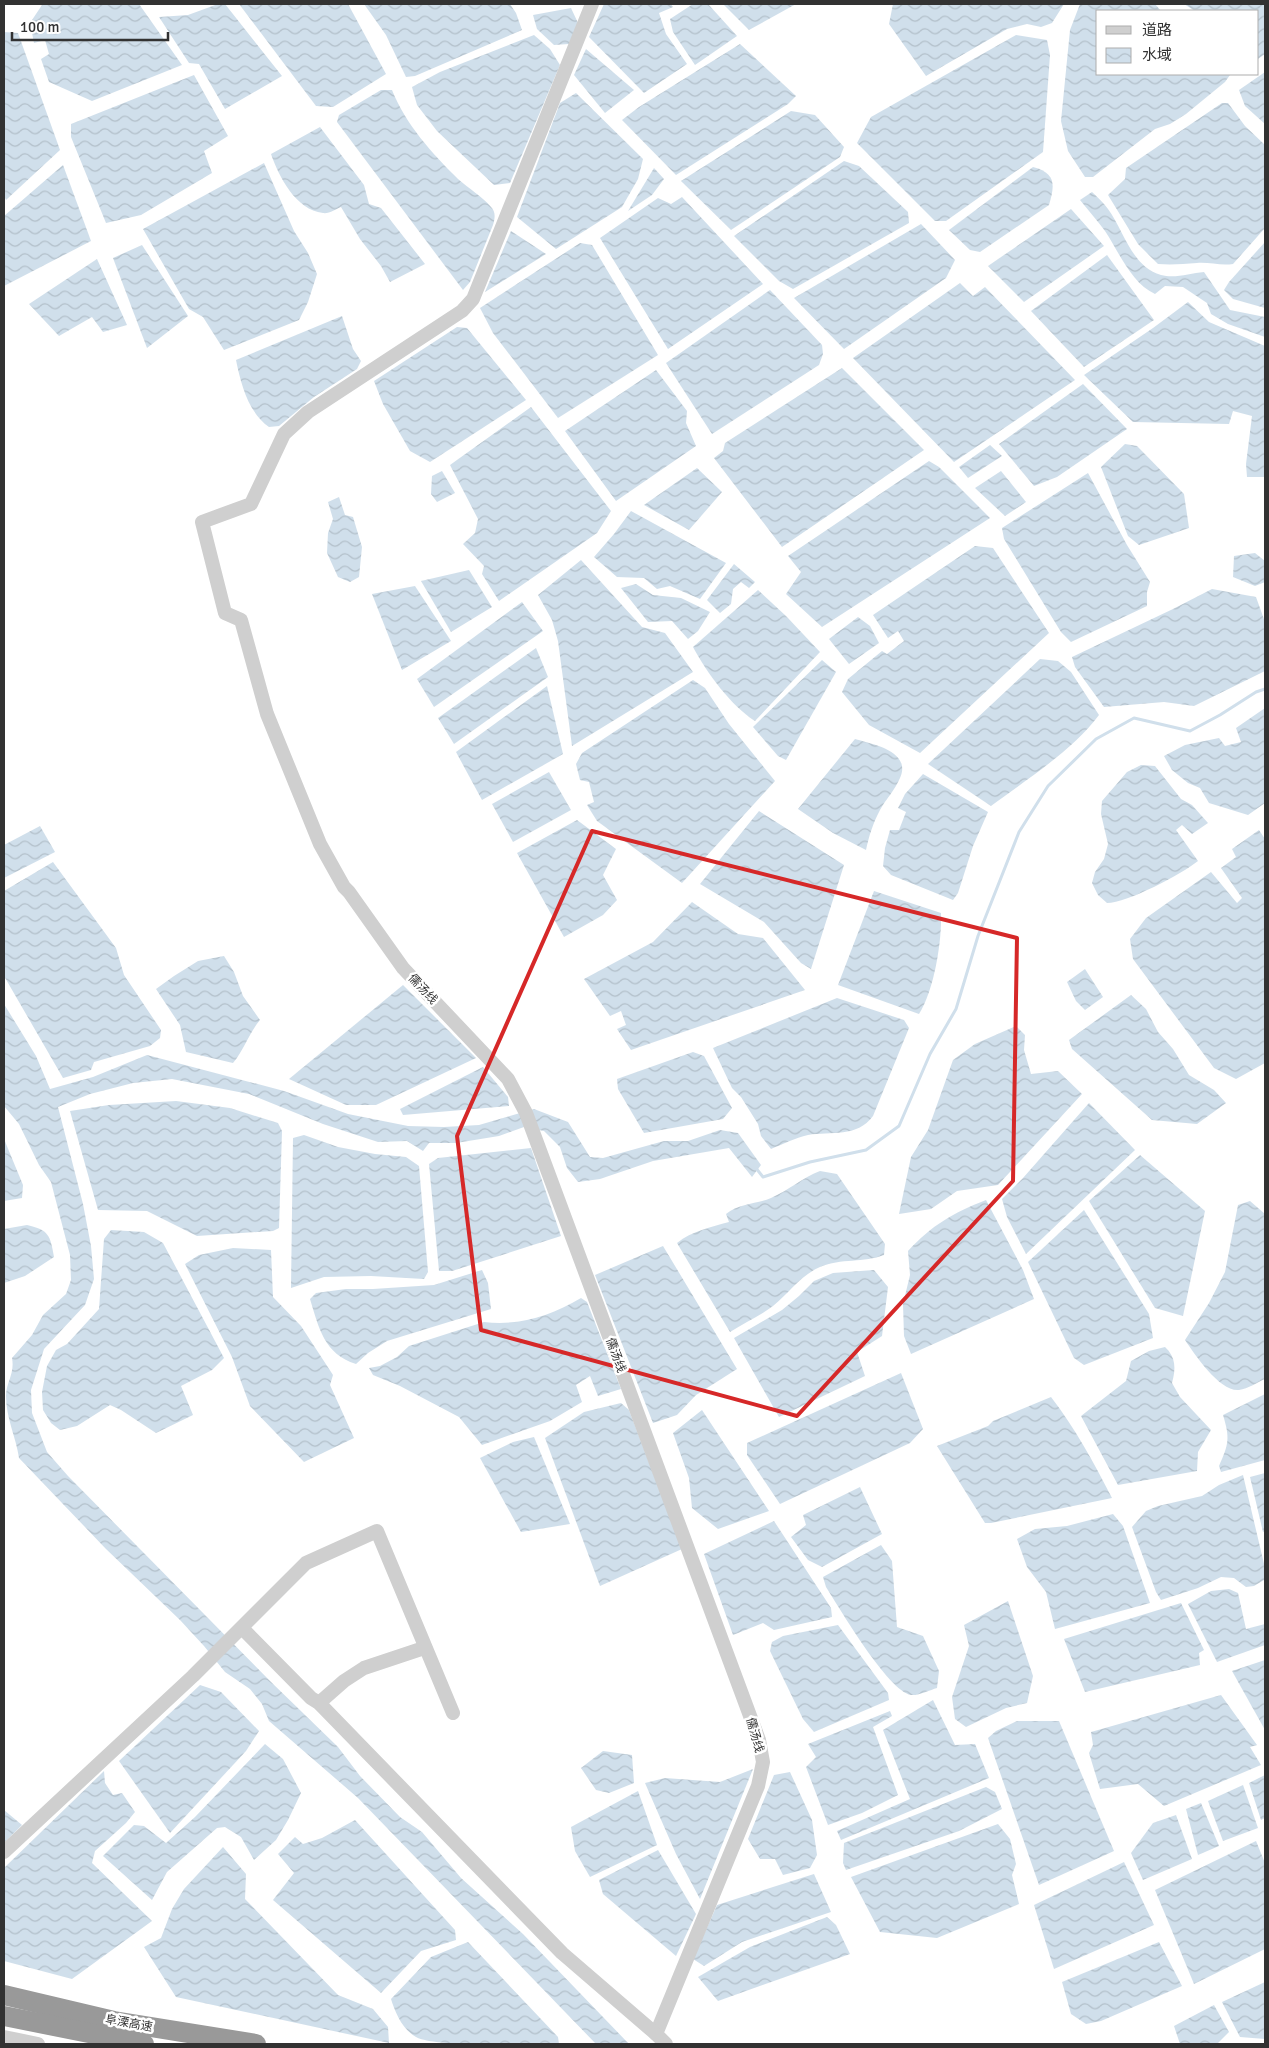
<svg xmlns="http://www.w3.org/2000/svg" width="1269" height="2048" viewBox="0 0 1269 2048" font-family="Signika,'Noto Sans SC',sans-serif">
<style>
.water{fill:url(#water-waves)}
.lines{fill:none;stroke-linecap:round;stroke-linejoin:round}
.stream{stroke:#d0dfeb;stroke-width:3}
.minor{stroke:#cfcfcf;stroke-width:14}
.highway{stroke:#999;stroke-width:20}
.marked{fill:none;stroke:#d62828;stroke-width:4;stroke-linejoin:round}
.labels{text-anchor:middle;stroke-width:5;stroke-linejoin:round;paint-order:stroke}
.street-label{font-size:12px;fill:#323232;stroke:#fff}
</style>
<defs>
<pattern id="water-waves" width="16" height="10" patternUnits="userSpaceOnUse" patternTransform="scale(1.25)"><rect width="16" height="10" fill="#d0dfeb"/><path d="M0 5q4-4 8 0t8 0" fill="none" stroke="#b3c0ca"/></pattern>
</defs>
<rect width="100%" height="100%" fill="#fff"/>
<g class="water">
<path d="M 46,4 L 139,4 L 182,65 L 92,101 L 49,82 L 41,59 L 49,54 L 45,40 L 34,43 L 30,23 L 42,5 Z"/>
<path d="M 218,4 L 225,4 L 282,76 L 225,109 L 199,64 L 189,63 L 159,17 L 188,15 Z"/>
<path d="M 239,4 L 348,4 L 386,74 L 333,107 L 316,106 Z"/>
<path d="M 364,4 L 510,4 L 516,13 L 522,30 L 415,76 L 406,77 L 386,35 Z"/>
<path d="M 604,4 L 671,4 L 673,7 L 659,13 L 666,34 L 687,64 L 644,93 L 589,37 Z"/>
<path d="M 693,4 L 708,4 L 737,36 L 695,65 L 673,32 L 670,19 Z"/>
<path d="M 723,4 L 796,4 L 749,30 Z"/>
<path d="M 893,4 L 1064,4 L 1052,23 L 1041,27 L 1027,24 L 1007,29 L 926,76 L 889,24 Z"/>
<path d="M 1080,4 L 1155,4 L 1161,11 L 1098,11 L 1098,74 L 1230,75 L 1225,82 L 1186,114 L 1170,124 L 1155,129 L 1093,177 L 1085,177 L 1068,151 L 1061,121 L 1070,30 Z"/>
<path d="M 1184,4 L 1265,4 L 1265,54 L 1258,59 L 1258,11 L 1195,11 Z"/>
<path d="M 571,8 L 578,23 L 569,44 L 554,45 L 537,29 L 533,15 Z"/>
<path d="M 4,32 L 18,33 L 60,150 L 6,200 L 4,196 Z"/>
<path d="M 534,35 L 550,49 L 560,65 L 510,183 L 494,185 L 437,131 L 417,105 L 412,87 L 440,72 Z"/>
<path d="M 1016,35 L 1047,40 L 1050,55 L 1043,152 L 946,221 L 935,221 L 857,143 L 871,117 Z"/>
<path d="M 740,44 L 796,96 L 788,104 L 676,175 L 622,120 L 639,107 Z"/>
<path d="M 586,49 L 634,90 L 605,113 L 574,75 Z"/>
<path d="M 1265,72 L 1265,124 L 1245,106 L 1239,90 Z"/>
<path d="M 194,75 L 228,136 L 204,151 L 212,173 L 141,215 L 106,223 L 71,137 L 71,124 Z"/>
<path d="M 381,90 L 392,90 C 406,125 432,153 458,179 C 469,189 482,196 491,207 C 496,212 495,218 493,225 L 470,282 L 463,290 L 337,122 L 339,115 Z"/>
<path d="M 576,93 L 643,159 L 638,179 L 622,207 L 556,249 L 517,217 L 560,103 Z"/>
<path d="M 1222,103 L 1228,103 L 1245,126 L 1265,145 L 1265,228 L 1233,264 C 1221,266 1209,262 1197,263 C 1183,264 1172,265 1158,264 L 1138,244 L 1108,195 L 1125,179 L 1126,168 Z"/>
<path d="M 791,111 L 815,115 L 844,147 L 840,157 L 731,230 L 681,181 Z"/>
<path d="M 320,127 L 364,185 L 369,204 L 381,208 L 425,264 L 390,282 L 381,266 L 360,239 L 341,207 C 336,209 329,214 323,213 C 296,210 279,177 271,154 Z"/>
<path d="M 844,161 L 859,166 L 908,212 L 909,223 L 793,289 L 779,281 L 734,236 Z"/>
<path d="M 264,163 L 294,231 L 308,253 L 317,274 L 308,302 L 299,320 L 224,350 L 203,317 L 189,309 L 143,229 Z"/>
<path d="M 63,165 L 91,241 L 4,286 L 4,216 Z"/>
<path d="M 1033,167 C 1056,173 1055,185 1049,205 L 980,252 L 970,250 L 949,230 Z"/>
<path d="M 654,168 L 664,179 L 652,195 L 628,211 Z"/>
<path d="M 1092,192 C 1098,198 1104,203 1108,209 C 1124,231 1132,267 1161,275 C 1175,279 1190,273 1204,272 L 1230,310 L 1265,317 L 1265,337 L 1228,324 L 1211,314 L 1207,303 L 1183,287 L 1165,286 L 1155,294 C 1131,283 1119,252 1105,231 C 1097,220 1088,210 1080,200 Z"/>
<path d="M 682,197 L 763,284 L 668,349 L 600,238 L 658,198 L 671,204 Z"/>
<path d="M 1071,209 L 1104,246 L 1024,302 L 988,266 Z"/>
<path d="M 921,224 L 955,260 L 946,278 L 844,349 L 794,298 Z"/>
<path d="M 511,231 L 546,254 L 485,292 Z"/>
<path d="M 1265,242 L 1265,308 L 1233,299 L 1224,290 L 1229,282 Z"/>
<path d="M 580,243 L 592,245 L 658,355 L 558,418 L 493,333 L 480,308 Z"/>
<path d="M 142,245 L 188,316 L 147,348 L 113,258 Z"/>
<path d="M 1107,255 L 1154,320 L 1084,367 L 1031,311 Z"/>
<path d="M 97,259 L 127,325 L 103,332 L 92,317 L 59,336 L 29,304 Z"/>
<path d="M 960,283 L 973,296 L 985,287 L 1075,380 L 954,462 L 853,358 Z"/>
<path d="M 770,290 L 822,345 L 823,354 L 819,365 L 712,434 L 666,363 Z"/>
<path d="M 1188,302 L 1209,322 L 1265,346 L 1265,477 L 1247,477 L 1246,464 L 1252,416 L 1233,411 L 1229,424 L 1133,422 L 1084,375 L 1153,328 Z"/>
<path d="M 342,316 L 353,349 L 361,361 L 357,369 L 314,397 L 279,426 L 269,427 C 248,412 241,384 236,360 Z"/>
<path d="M 457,327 L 467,328 L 526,400 L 430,462 L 410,451 L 383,404 L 374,381 Z"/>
<path d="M 842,368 L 924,450 L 782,547 L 714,458 L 723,451 L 725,443 Z"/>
<path d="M 656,370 L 687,411 L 686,423 L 696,446 L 616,501 L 565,431 Z"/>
<path d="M 1083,384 L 1127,429 L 1057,477 L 1034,486 L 999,444 Z"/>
<path d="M 531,407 L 611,511 L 597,533 L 499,601 L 482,574 L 484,566 L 463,544 L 475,533 L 478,519 L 450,465 Z"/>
<path d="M 1125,444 L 1137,446 L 1184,494 L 1189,528 L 1139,545 L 1128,536 L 1101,467 Z"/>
<path d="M 990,445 L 1002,456 L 968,478 L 959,467 Z"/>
<path d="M 929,461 L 939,467 L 990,518 L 822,627 L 786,594 L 801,572 L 788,556 Z"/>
<path d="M 697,468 L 722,492 L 689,530 L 644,505 Z"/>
<path d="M 442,471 L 455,493 L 437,502 L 431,494 L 432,476 Z"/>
<path d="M 1001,471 L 1026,502 L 1005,516 L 975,488 Z"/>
<path d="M 1088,473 L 1127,545 L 1150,582 L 1147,592 L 1147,606 L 1071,642 L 1061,632 L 1004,539 L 1002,528 Z"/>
<path d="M 339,497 L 345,515 L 353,517 L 362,547 L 359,577 L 350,582 L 338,577 L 327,553 L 328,533 L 333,519 L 328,502 Z"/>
<path d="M 631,511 L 726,563 L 700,599 L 670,586 L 657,589 L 644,578 L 617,577 L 594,557 L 614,534 Z"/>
<path d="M 975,546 L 993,548 L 1049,633 L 920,753 L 869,725 L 842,692 L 848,679 L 882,651 L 887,654 L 904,641 L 898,631 L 888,638 L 873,615 Z"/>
<path d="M 1255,553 L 1265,561 L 1265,582 L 1255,586 L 1233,577 L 1234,556 Z"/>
<path d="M 581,560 L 642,627 L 665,633 L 693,672 L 572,746 L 558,641 L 552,620 L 538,595 Z"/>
<path d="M 734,564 L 755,582 L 749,588 L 741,582 L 733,589 L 731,604 L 720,613 L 707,600 Z"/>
<path d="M 469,570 L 492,607 L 451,632 L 421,581 Z"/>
<path d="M 636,584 L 653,595 L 681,598 L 710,612 L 698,631 L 688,639 L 672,621 L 648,622 L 621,588 Z"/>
<path d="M 415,586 L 451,641 L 402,670 L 372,594 Z"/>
<path d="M 1212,589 L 1256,597 L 1265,622 L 1265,671 L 1194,706 L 1164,702 L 1104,707 L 1075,667 L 1072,657 L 1173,609 Z"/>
<path d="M 758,590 L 786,616 L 820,652 L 755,721 C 731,706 707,673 693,647 Z"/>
<path d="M 522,602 L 543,631 L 434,707 L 417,679 Z"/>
<path d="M 858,617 L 870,626 L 879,643 L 849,664 L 829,639 Z"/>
<path d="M 536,648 L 548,677 L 454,744 L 438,718 Z"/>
<path d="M 1040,659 L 1058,661 L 1071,672 L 1099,715 C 1073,750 1026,780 991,806 L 928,764 Z"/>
<path d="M 822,660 L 836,672 L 786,760 L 778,756 L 753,727 Z"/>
<path d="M 693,680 L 705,688 L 729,724 L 775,781 L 682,883 L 597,821 L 587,805 L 594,802 L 589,782 L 580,780 L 576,764 L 582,753 Z"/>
<path d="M 547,686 L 563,754 L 482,800 L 456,752 Z"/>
<path d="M 1265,708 L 1265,803 L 1248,815 L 1209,803 L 1200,788 L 1188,783 L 1172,770 L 1164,756 L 1185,745 L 1219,738 L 1225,746 L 1241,742 L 1236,728 Z"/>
<path d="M 855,739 C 872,744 912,751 900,778 C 895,790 886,799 880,810 C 873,823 869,836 866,850 L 833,833 L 798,809 Z"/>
<path d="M 1141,765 L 1155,766 L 1181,799 L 1192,805 L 1208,823 L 1192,834 L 1182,825 L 1176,830 L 1198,861 C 1182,874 1127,903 1107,903 L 1098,895 L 1092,883 L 1095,872 L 1104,859 L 1108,844 L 1101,814 L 1102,801 L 1127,772 Z"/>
<path d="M 549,772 L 571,810 L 513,842 L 492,804 Z"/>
<path d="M 923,774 L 988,812 L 973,846 L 958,893 L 953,900 L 891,875 L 883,866 L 885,848 L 890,830 L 899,830 L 906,812 L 898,808 L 905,794 Z"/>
<path d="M 759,811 L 844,865 L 811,969 L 801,963 L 764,922 L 700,884 Z"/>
<path d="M 577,820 L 616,849 L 603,875 L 617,900 L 603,915 L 564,937 L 517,853 Z"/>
<path d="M 40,826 L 55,852 L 4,878 L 4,845 Z"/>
<path d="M 1259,830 L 1265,839 L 1265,1063 L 1236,1079 L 1214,1068 L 1133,959 L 1130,939 L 1146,918 L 1211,872 L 1237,903 L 1242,898 L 1221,868 L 1236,857 L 1232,849 Z"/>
<path d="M 53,862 L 116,948 L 124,975 L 161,1030 L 160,1038 L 150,1046 L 94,1062 L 91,1070 L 63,1078 L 4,976 L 4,891 Z"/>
<path d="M 874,891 L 941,913 C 942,942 934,990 919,1014 L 838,985 Z"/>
<path d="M 692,902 L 738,934 L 763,938 L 805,990 L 631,1050 L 617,1029 L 626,1025 L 621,1011 L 610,1016 L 584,979 L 653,942 Z"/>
<path d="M 224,956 L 234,972 L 243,996 L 260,1020 C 249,1033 244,1050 233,1063 L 186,1052 L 180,1025 L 156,989 L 174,976 L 198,961 Z"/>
<path d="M 1085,969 L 1103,997 L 1085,1010 L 1076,1001 L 1067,982 Z"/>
<path d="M 403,985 L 476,1058 L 376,1105 L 346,1105 L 289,1079 Z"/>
<path d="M 1131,995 L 1146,1009 L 1158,1032 L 1173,1049 L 1189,1075 L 1214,1090 L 1226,1103 L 1197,1124 L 1152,1120 L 1072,1049 L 1069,1040 Z"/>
<path d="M 837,998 L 904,1020 L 909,1028 L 873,1116 C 857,1138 831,1131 808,1135 C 795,1138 783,1144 771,1149 L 761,1136 L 758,1124 L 741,1097 L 732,1088 L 713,1048 Z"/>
<path d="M 4,1004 L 36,1056 L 50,1089 L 93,1077 L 147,1055 L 284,1091 L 348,1114 L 408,1126 L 444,1127 L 479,1125 L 534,1109 L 568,1122 L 590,1157 L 603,1158 L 664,1141 L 688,1141 L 720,1130 L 738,1133 L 761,1165 L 752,1177 L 729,1148 L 653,1161 L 600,1179 L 578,1182 L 567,1168 L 560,1147 L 544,1131 L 524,1127 L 499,1136 L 456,1143 L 429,1143 L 423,1151 L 407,1141 L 378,1142 L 323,1124 L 249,1094 L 172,1079 L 133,1083 L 90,1094 L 58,1107 L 83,1204 L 91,1246 L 94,1279 L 85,1305 L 44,1349 L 31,1390 L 32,1413 L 47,1452 L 68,1476 L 270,1681 L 338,1747 L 360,1776 L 400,1817 L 422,1832 L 461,1878 L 523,1934 L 629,2044 L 596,2044 L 358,1798 L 269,1721 L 262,1704 L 250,1689 L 225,1672 L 204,1646 L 180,1620 L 106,1549 L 19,1458 C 16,1437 6,1418 6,1396 C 6,1382 15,1374 12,1358 L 32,1335 L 43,1315 L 66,1294 L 71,1280 L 70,1255 L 51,1182 L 39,1165 L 19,1124 L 4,1106 Z"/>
<path d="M 1016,1026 L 1025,1035 L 1024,1050 L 1031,1074 L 1058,1071 L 1082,1094 L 998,1185 L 957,1191 L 931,1209 L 899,1214 L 911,1157 L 928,1130 L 953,1060 L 975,1044 Z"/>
<path d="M 693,1052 L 704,1056 L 732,1108 L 723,1119 L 644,1133 L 618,1089 L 617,1079 Z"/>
<path d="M 483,1067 L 508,1097 L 509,1106 L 403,1115 L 400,1109 Z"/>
<path d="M 176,1101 L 230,1108 L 278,1123 L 282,1131 L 279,1228 L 273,1231 L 197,1236 L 147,1211 L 98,1210 L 70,1111 L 109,1105 Z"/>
<path d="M 1089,1103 L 1135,1150 L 1026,1254 L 1007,1217 L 1002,1199 L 1023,1178 Z"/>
<path d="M 304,1135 L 338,1147 L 375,1154 L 406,1157 L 419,1166 L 428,1272 L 424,1279 L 371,1276 L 324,1277 L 291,1288 L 293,1138 Z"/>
<path d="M 4,1139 L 23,1185 L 22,1198 L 4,1201 Z"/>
<path d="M 531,1148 L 561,1236 L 452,1271 L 439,1271 L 429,1164 L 438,1158 Z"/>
<path d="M 1140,1155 L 1205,1211 L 1183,1316 L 1155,1308 L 1089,1201 Z"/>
<path d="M 820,1171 L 837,1174 L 885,1244 L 884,1255 C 864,1263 841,1258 820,1267 C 801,1275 789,1293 773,1306 C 760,1316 744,1323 730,1332 L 677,1243 C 692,1231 711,1227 729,1222 L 726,1214 C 739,1203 757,1204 771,1198 C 789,1190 802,1178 820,1171 Z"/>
<path d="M 986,1200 L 1023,1270 L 1034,1299 L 911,1354 L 904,1336 L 903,1304 L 910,1275 L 908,1251 C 932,1225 953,1213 986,1200 Z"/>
<path d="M 1250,1201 L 1265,1214 L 1265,1379 C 1258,1382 1248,1389 1239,1390 C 1220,1392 1195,1355 1185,1340 L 1209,1303 L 1225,1272 L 1238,1205 Z"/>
<path d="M 1084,1210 L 1149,1314 L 1153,1338 L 1084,1365 L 1074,1358 L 1028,1262 Z"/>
<path d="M 27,1225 C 49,1230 50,1235 54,1257 L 25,1276 L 4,1283 L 4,1229 Z"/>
<path d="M 111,1230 L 144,1232 L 163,1243 L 224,1358 L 212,1370 L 181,1386 L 193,1415 L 156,1433 L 121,1410 L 110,1405 L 77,1426 L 60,1430 L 51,1423 L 43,1410 L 42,1392 L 47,1366 L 56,1350 L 67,1344 L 99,1309 L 104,1239 Z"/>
<path d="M 663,1246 L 737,1369 L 696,1395 L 677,1415 L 653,1423 L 595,1275 Z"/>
<path d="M 233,1248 L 271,1250 L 273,1297 L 301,1326 L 333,1375 L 330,1385 L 354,1438 L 304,1462 L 250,1406 L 232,1357 L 185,1264 L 199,1255 Z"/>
<path d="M 482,1270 L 488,1283 L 491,1309 L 387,1341 L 368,1353 L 356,1364 C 324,1354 319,1328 310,1299 L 316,1293 L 346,1289 L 373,1289 L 434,1285 Z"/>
<path d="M 874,1270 L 888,1287 L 882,1336 L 857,1352 L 865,1376 L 779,1417 L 734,1338 L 782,1310 L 799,1296 L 814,1281 L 833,1273 Z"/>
<path d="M 581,1298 L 587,1302 L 621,1389 L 598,1396 L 590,1376 L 576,1385 L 582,1402 L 550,1421 L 482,1445 L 459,1417 L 400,1386 L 373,1375 L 369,1368 L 380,1366 L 397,1357 L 409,1346 L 484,1322 C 520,1326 550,1316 581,1298 Z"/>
<path d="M 1165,1347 C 1176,1357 1176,1369 1172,1383 L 1180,1397 L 1211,1430 L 1198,1452 L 1197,1471 L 1118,1485 L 1081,1416 L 1126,1381 L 1131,1361 L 1149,1351 Z"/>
<path d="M 901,1373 L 923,1429 L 910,1443 L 780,1504 L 747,1455 L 747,1443 Z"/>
<path d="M 1265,1394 L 1265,1460 L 1221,1472 L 1219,1466 C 1229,1444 1230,1438 1223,1415 Z"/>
<path d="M 1051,1397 C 1075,1428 1094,1463 1112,1498 L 991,1523 L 985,1523 L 937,1446 L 988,1426 L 993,1421 Z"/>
<path d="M 621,1403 L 629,1410 L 682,1549 L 600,1586 L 545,1438 L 584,1412 Z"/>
<path d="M 702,1410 L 769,1511 L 718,1529 L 692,1508 L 689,1478 L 673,1433 Z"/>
<path d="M 534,1437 L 570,1524 L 521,1532 L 480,1458 L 513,1442 Z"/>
<path d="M 1265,1473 L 1265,1531 L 1263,1532 L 1250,1477 Z"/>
<path d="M 1243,1475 L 1265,1568 L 1264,1580 L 1254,1586 L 1246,1587 L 1234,1578 L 1221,1577 L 1198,1588 L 1161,1600 L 1156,1592 L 1132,1527 L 1146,1511 L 1158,1506 L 1202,1496 L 1219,1485 Z"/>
<path d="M 860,1487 L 882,1534 L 822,1567 L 808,1560 L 791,1537 L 806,1525 L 803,1515 Z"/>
<path d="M 1113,1514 L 1123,1526 L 1150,1603 L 1055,1629 L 1046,1592 L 1027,1567 L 1017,1539 L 1035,1529 L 1067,1526 Z"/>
<path d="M 774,1521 L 831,1608 L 832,1617 L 774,1630 L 763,1623 L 733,1635 L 704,1554 Z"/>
<path d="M 881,1545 L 892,1561 L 897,1627 L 923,1636 L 939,1671 L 937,1688 C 930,1690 918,1696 911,1695 C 888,1691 840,1609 826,1587 L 823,1577 Z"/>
<path d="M 1229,1589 L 1238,1593 L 1246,1629 L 1265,1624 L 1265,1645 L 1217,1662 L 1188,1604 L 1211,1591 Z"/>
<path d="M 1008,1601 L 1033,1676 L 1027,1703 L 1006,1708 L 966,1727 L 955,1719 L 952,1697 L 969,1646 L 964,1625 Z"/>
<path d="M 1181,1603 L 1204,1650 L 1199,1653 L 1200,1665 L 1085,1692 L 1064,1639 Z"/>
<path d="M 838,1625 L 888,1693 L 889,1700 L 814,1732 L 803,1719 L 770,1651 L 772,1642 L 783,1636 Z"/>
<path d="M 1265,1660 L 1265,1730 L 1232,1671 Z"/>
<path d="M 200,1685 L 221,1692 L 259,1731 L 246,1751 L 170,1833 L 119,1761 Z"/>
<path d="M 1221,1695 L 1257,1745 L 1250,1747 L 1261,1765 L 1164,1806 L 1138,1784 L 1100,1789 L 1089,1753 L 1093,1745 L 1091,1732 Z"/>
<path d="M 933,1700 L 955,1745 L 975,1744 L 989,1778 L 841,1840 L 837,1831 L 910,1799 L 883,1730 Z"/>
<path d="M 890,1711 L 892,1716 L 873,1727 L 898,1795 L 862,1813 L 828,1825 L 806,1767 L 816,1757 L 808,1744 Z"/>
<path d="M 1017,1721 L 1059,1721 L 1114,1851 L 1039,1885 L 988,1738 L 996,1731 Z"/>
<path d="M 265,1744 L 283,1759 L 301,1793 L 288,1820 L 276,1840 L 254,1860 L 241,1837 L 225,1827 L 217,1828 L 167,1872 L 152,1900 L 103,1856 L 134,1825 L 144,1826 L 166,1843 L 195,1817 Z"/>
<path d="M 603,1751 L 632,1755 L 634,1783 L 609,1793 L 596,1790 L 581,1768 Z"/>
<path d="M 753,1769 L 700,1899 L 676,1854 L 645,1783 L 665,1778 L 720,1782 Z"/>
<path d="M 104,1771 L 105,1783 L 113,1795 L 122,1793 L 135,1812 L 126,1823 L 95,1851 L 92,1863 L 152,1921 L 72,1979 L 4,1961 L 4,1868 Z"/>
<path d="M 790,1772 L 812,1820 L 817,1855 L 810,1868 L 783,1875 L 775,1859 L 760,1859 L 748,1839 L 774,1775 Z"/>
<path d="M 1265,1775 L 1265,1818 L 1261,1820 L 1249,1783 Z"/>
<path d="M 1243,1785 L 1258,1828 L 1223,1841 L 1208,1801 Z"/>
<path d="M 986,1787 L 995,1792 L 1002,1809 L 959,1831 L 846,1870 L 843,1863 L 844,1843 Z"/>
<path d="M 638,1791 L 657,1845 L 590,1877 L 575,1851 L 571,1827 Z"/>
<path d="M 1201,1803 L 1219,1846 L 1198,1855 L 1186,1809 Z"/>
<path d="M 4,1810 L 22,1825 L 4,1843 Z"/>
<path d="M 1176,1815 L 1192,1859 L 1143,1880 L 1131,1853 L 1153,1823 Z"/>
<path d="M 355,1820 L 455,1930 L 456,1940 L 421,1951 L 381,1993 L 273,1900 L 294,1873 L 278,1854 L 295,1837 L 303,1844 L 322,1838 Z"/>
<path d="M 998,1824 L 1010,1839 L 1016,1864 L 1012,1875 L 1019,1904 L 937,1938 L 880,1932 L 851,1877 Z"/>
<path d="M 1256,1841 L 1265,1863 L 1265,1949 L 1194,1984 L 1155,1890 Z"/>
<path d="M 223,1847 L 246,1874 L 245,1899 L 338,1995 L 373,2009 L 388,2027 L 389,2043 L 176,1997 L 144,1947 L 161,1938 L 172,1909 L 184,1889 Z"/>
<path d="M 658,1850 L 696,1914 L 676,1956 L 603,1894 L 599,1880 Z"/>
<path d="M 1124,1862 L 1154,1925 L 1054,1969 L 1034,1905 Z"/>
<path d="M 814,1874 L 831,1912 L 742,1942 L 704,1966 L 693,1959 L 717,1905 Z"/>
<path d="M 827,1917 L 836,1925 L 850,1954 L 718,2001 L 698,1977 L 750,1947 Z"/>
<path d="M 468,1942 L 558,2037 L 559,2044 C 531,2044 436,2048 416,2037 C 402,2029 395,2012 391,1999 L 431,1957 Z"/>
<path d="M 1159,1942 L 1182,1986 L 1101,2021 L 1086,2024 L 1071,2014 L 1062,1982 Z"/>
<path d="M 1265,1982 L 1265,2039 L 1240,2037 L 1222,2002 Z"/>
<path d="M 1214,2005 L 1229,2032 L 1217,2044 L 1180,2044 L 1174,2026 Z"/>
</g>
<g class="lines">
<path class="stream" d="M 755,1167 L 763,1177 L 810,1162 L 866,1150 L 899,1126 L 930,1054 L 956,1009 L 978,936 L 1019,832 L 1048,786 L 1096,739 L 1134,718 L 1190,731 L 1220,715 L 1256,692 L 1265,689"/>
<g class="minor">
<path d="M 592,4 L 473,299 L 462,311 L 308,412 L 284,434 L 251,504 L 202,522 L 225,613 L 241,620 L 267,714 L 320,844 L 344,887 L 349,892 L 403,968 L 508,1079 L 526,1113 L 759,1740 L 763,1762 L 758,1786 L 656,2034 L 666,2044"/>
<path d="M 243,1629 L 311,1698 L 319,1703 L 562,1953 L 656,2034"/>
<path d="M 319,1703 L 344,1681 L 364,1668 L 424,1648"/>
<path d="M 4,1852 L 193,1676 L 306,1563 L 377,1531 L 453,1713"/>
<path d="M 4,2037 L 38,2044"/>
</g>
<g class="highway">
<path d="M 4,1995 L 114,2021 L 256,2044"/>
<path d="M 4,2016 L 144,2044"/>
</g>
</g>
<path class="marked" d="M 592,831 L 1017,938 L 1013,1181 L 797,1416 L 481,1330 L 457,1136 Z"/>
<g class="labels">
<g class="street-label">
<text transform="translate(423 989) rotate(47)" y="4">儒汤线</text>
<text transform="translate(616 1355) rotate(70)" y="4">儒汤线</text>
<text transform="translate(755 1735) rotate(74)" y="4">儒汤线</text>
<text transform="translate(129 2023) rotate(10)" y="4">阜溧高速</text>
</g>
</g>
<rect width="1269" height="2048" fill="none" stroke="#323232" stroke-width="10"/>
<rect x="1096" y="10" width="162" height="65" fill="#ffffff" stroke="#adadad"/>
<rect x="1106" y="26" width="25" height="8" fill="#cfcfcf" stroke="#adadad"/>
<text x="1142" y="35" font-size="15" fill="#323232">道路</text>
<rect x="1106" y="48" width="25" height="15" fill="url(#water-waves)" stroke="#adadad"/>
<text x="1142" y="60" font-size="15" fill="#323232">水域</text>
<path d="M12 32v8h156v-8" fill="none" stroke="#323232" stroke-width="2.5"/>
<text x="20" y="32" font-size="15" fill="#323232" stroke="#ffffff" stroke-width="4" paint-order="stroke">100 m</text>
</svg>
